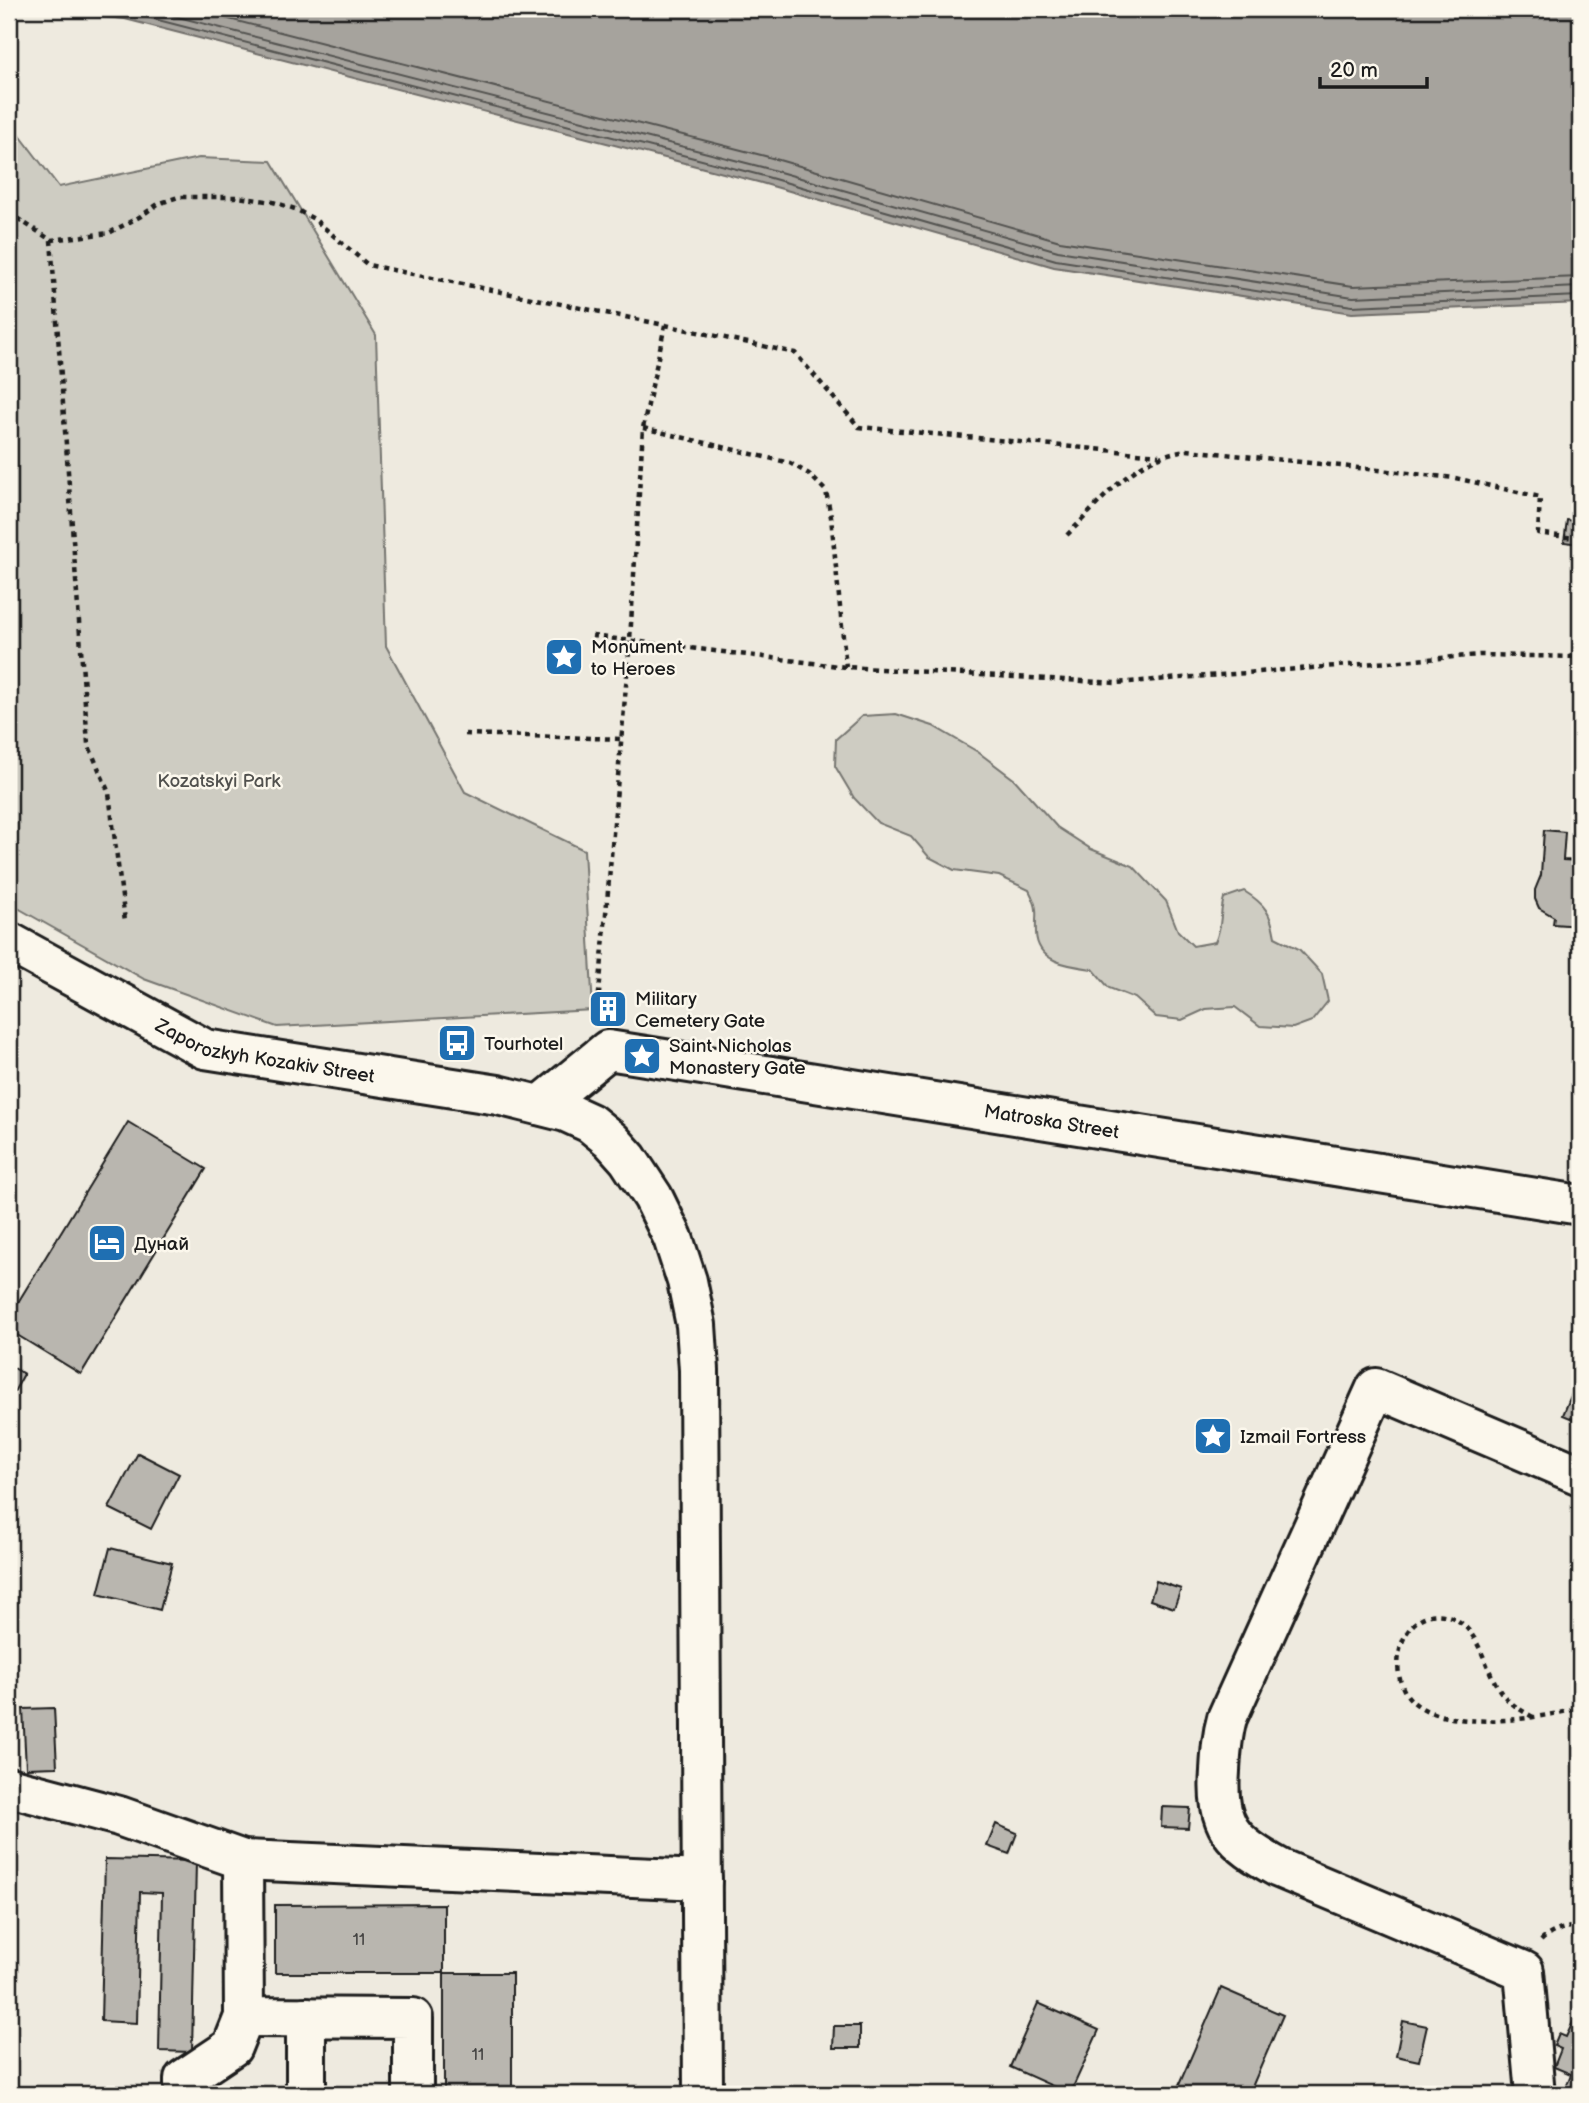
<svg xmlns="http://www.w3.org/2000/svg" width="1589" height="2103" viewBox="0 0 1589 2103" font-family="'Balsamiq Sans',sans-serif">
<style>
.green{fill:#ceccc2;stroke:#75746f;stroke-width:2}
.water{fill:#a6a39d;stroke:#6f6d69;stroke-width:2}
.lines{fill:none;stroke-linecap:round;stroke-linejoin:round}
.shore{stroke:#535250;stroke-width:2}
.building{fill:#b9b6af;stroke:#1c1c1c;stroke-width:2}
.minor-casing{stroke:#1c1c1c;stroke-width:44}
.path{stroke:#1c1c1c;stroke-width:4.5;stroke-dasharray:5 5;stroke-linecap:butt}
.minor{stroke:#fbf7ec;stroke-width:38}
.labels{text-anchor:middle;stroke-width:5;stroke-linejoin:round;paint-order:stroke}
.number-label{font-size:16px;fill:#434241}
.poi-label{font-size:19px;fill:#1c1c1c;stroke:#fbf7ec;text-anchor:start}
.park-label{font-size:19px;fill:#51514e;stroke:#fbf7ec}
.street-label{font-size:19px;fill:#1c1c1c;stroke:#fbf7ec}
</style>
<rect width="100%" height="100%" fill="#eeeadf"/>
<filter id="ink" filterUnits="userSpaceOnUse"><feTurbulence type="fractalNoise" baseFrequency=".0143" numOctaves="2"/><feDisplacementMap in="SourceGraphic" scale="14" xChannelSelector="R" yChannelSelector="G"/><feConvolveMatrix kernelMatrix="1 2 1 2 8 2 1 2 1" color-interpolation-filters="sRGB"/></filter>
<g filter="url(#ink)">
<g class="green">
<path d="M 9,121 L 59,187 L 199,158 L 271,161 L 376,335 L 386,646 L 465,792 L 584,850 L 593,1010 L 277,1027 L 144,979 L 9,903 Z"/>
<path d="M 896,714 L 933,726 L 978,752 L 1015,780 L 1057,827 L 1091,849 L 1133,866 L 1166,901 L 1178,931 L 1193,946 L 1215,942 C 1223,926 1219,915 1224,898 L 1244,891 C 1265,904 1271,913 1275,937 L 1299,949 L 1322,974 L 1328,1001 L 1312,1021 L 1293,1028 L 1260,1026 L 1235,1007 L 1206,1009 L 1182,1020 L 1156,1017 L 1135,998 L 1109,988 L 1093,969 C 1070,966 1037,963 1036,933 C 1035,911 1040,912 1029,890 L 999,876 L 954,870 L 929,857 L 911,836 L 878,823 L 854,798 L 835,766 L 836,739 L 862,716 Z"/>
</g>
<path class="water" d="M 25,9 L 1580,9 L 1580,303 L 1352,313 L 1054,267 L 758,182 L 125,19 Z"/>
<g class="lines">
<g class="shore">
<path d="M 92,9 L 127,12 L 760,175 L 1056,260 L 1352,306 L 1580,296"/>
<path d="M 147,9 L 762,167 L 1058,251 L 1353,297 L 1580,287"/>
<path d="M 190,9 L 765,156 L 1060,241 L 1353,286 L 1580,277"/>
</g>
</g>
<g class="building">
<path d="M 1580,497 L 1580,544 L 1564,542 L 1567,520 L 1576,521 Z"/>
<path d="M 1544,830 L 1565,832 L 1563,860 L 1580,861 L 1580,926 L 1553,924 L 1554,917 L 1539,908 L 1535,899 L 1535,890 L 1541,875 Z"/>
<path d="M 128,1122 L 206,1169 L 81,1374 L 9,1330 L 9,1317 Z"/>
<path d="M 9,1365 L 24,1374 L 9,1401 Z"/>
<path d="M 1580,1374 L 1580,1422 L 1563,1415 Z"/>
<path d="M 138,1453 L 179,1474 L 151,1529 L 109,1508 Z"/>
<path d="M 110,1548 L 172,1563 L 160,1610 L 98,1594 Z"/>
<path d="M 1156,1581 L 1181,1589 L 1174,1608 L 1150,1600 Z"/>
<path d="M 54,1708 L 57,1767 L 26,1768 L 23,1709 Z"/>
<path d="M 1162,1807 L 1190,1808 L 1188,1828 L 1161,1827 Z"/>
<path d="M 996,1824 L 1017,1833 L 1009,1854 L 987,1846 Z"/>
<path d="M 105,1859 L 196,1861 L 192,2052 L 159,2051 L 162,1893 L 140,1892 L 137,2023 L 101,2021 Z"/>
<path d="M 444,1904 L 444,1973 L 275,1973 L 275,1905 Z"/>
<rect x="444" y="1973" width="68" height="121"/>
<path d="M 1221,1988 L 1283,2015 L 1249,2094 L 1175,2094 Z"/>
<path d="M 1038,2003 L 1099,2030 L 1070,2094 L 1010,2067 Z"/>
<path d="M 1403,2021 L 1427,2026 L 1419,2061 L 1396,2056 Z"/>
<path d="M 1573,2022 L 1580,2025 L 1580,2094 L 1564,2092 L 1571,2074 L 1554,2067 L 1561,2049 L 1554,2046 L 1559,2034 L 1566,2037 Z"/>
<path d="M 834,2026 L 860,2026 L 860,2048 L 833,2048 Z"/>
</g>
<g class="lines">
<g class="minor-casing">
<g id="minor">
<path id="s1" d="M 9,942 L 205,1049 L 498,1095 L 566,1112 L 590,1123 L 611,1140 L 628,1159 L 653,1197 L 673,1238 L 687,1281 L 696,1325 L 699,1370 L 703,2094"/>
<path id="s2" d="M 541,1105 L 608,1050 L 1580,1205"/>
<path d="M 9,1787 L 119,1816 L 243,1860 L 702,1880"/>
<path d="M 243,1860 L 244,2017 L 413,2018 L 413,2094"/>
<path d="M 306,2017 L 306,2094"/>
<path d="M 184,2094 L 184,2079 L 232,2047 L 244,2017"/>
<path d="M 1535,2094 L 1524,1971 L 1279,1868 C 1232,1842 1216,1827 1220,1771 C 1221,1752 1222,1736 1227,1718 L 1376,1388 L 1580,1475"/>
</g>
</g>
<g class="path">
<path d="M 9,213 L 51,240 L 109,233 L 141,216 L 158,204 L 178,197 L 238,197 L 273,202 L 295,209 L 314,219 L 368,265 L 665,325 L 643,428 L 630,640 L 597,1016"/>
<path d="M 51,240 L 88,744 L 109,793 L 125,921"/>
<path d="M 665,325 L 795,353 L 859,427 L 1159,455"/>
<path d="M 643,428 L 790,463 L 809,474 L 826,491 L 831,517 L 846,667"/>
<path d="M 1067,535 C 1104,499 1133,457 1187,450 L 1455,478 L 1540,497 L 1538,533 L 1580,539"/>
<path d="M 592,636 L 846,667 L 1116,683 L 1480,655 L 1580,657"/>
<path d="M 465,734 L 622,739"/>
<path d="M 1533,1717 C 1522,1711 1512,1705 1503,1695 C 1485,1673 1481,1629 1451,1617 C 1406,1601 1385,1664 1407,1695 C 1436,1735 1539,1719 1580,1708"/>
<path d="M 1541,1941 C 1552,1930 1566,1927 1580,1926"/>
</g>
<use href="#minor" class="minor"/>
</g>
</g>
<defs>
<g id="sight-square" transform="scale(2.0125)"><rect x="-9" y="-9" width="18" height="18" rx="4" fill="#1f6fb2" stroke="#fbf7ec"/><path d="M0-6L1.8-2.2L6-1.7L2.9 1.2L3.7 5.4L0 3.3L-3.7 5.4L-2.9 1.2L-6-1.7L-1.8-2.2Z" fill="#fff"/></g>
<g id="building-square" transform="scale(2.0125)"><rect x="-9" y="-9" width="18" height="18" rx="4" fill="#1f6fb2" stroke="#fbf7ec"/><path d="M-4-6H4V6H1V3H-1V6H-4ZM-2.5-4.3h1.7v1.8h-1.7ZM.8-4.3h1.7v1.8H.8ZM-2.5-1h1.7V.8h-1.7ZM.8-1h1.7V.8H.8Z" fill="#fff"/></g>
<g id="bus-square" transform="scale(2.0125)"><rect x="-9" y="-9" width="18" height="18" rx="4" fill="#1f6fb2" stroke="#fbf7ec"/><path d="M-5-6H5V4H4V6H2V4H-2V6H-4V4H-5ZM-3.5-4V0h7V-4ZM-3.5 1.2v1.5H-2V1.2ZM2 1.2v1.5H3.5V1.2Z" fill="#fff"/></g>
<g id="hotel-square" transform="scale(2.0125)"><rect x="-9" y="-9" width="18" height="18" rx="4" fill="#1f6fb2" stroke="#fbf7ec"/><path d="M-6-4.5h1.5V1H6V5H4.5V3h-9V5H-6ZM-4 0a1.8 1.8 0 1 1 3.6 0ZM.5 0V-2.5h3Q6-2.5 6 0Z" fill="#fff"/></g>
</defs>
<g fill-rule="evenodd">
<use href="#sight-square" x="564" y="657"/>
<use href="#building-square" x="608" y="1009"/>
<use href="#bus-square" x="457" y="1043"/>
<use href="#sight-square" x="642" y="1056"/>
<use href="#hotel-square" x="107" y="1243"/>
<use href="#sight-square" x="1213" y="1436"/>
</g>
<g class="labels">
<g class="number-label">
<text x="359" y="1945">11</text>
<text x="478" y="2060">11</text>
</g>
<g class="poi-label">
<text x="591" y="653">Monument<tspan x="591" dy="22">to Heroes</tspan></text>
<text x="635" y="1005">Military<tspan x="635" dy="22">Cemetery Gate</tspan></text>
<text x="484" y="1050">Tourhotel</text>
<text x="669" y="1052">Saint Nicholas<tspan x="669" dy="22">Monastery Gate</tspan></text>
<text x="134" y="1250">Дунай</text>
<text x="1240" y="1443">Izmail Fortress</text>
</g>
<g class="park-label">
<text x="219" y="787">Kozatskyi Park</text>
</g>
<g class="street-label">
<text dy="7" stroke="none"><textPath href="#s1" startOffset="282">Zaporozkyh Kozakiv Street</textPath></text>
<text dy="7" stroke="none"><textPath href="#s2" startOffset="536">Matroska Street</textPath></text>
</g>
</g>
<rect width="1589" height="2103" fill="none" stroke="#fbf7ec" stroke-width="35"/>
<rect x="18" y="18" width="1554" height="2068" fill="none" stroke="#1c1c1c" stroke-width="2.5" filter="url(#ink)"/>
<path d="M1320 77v10h107v-10" fill="none" stroke="#1c1c1c" stroke-width="3.5"/>
<text x="1330" y="77" font-size="21" fill="#1c1c1c" stroke="#fbf7ec" stroke-width="5" paint-order="stroke">20 m</text>
</svg>
